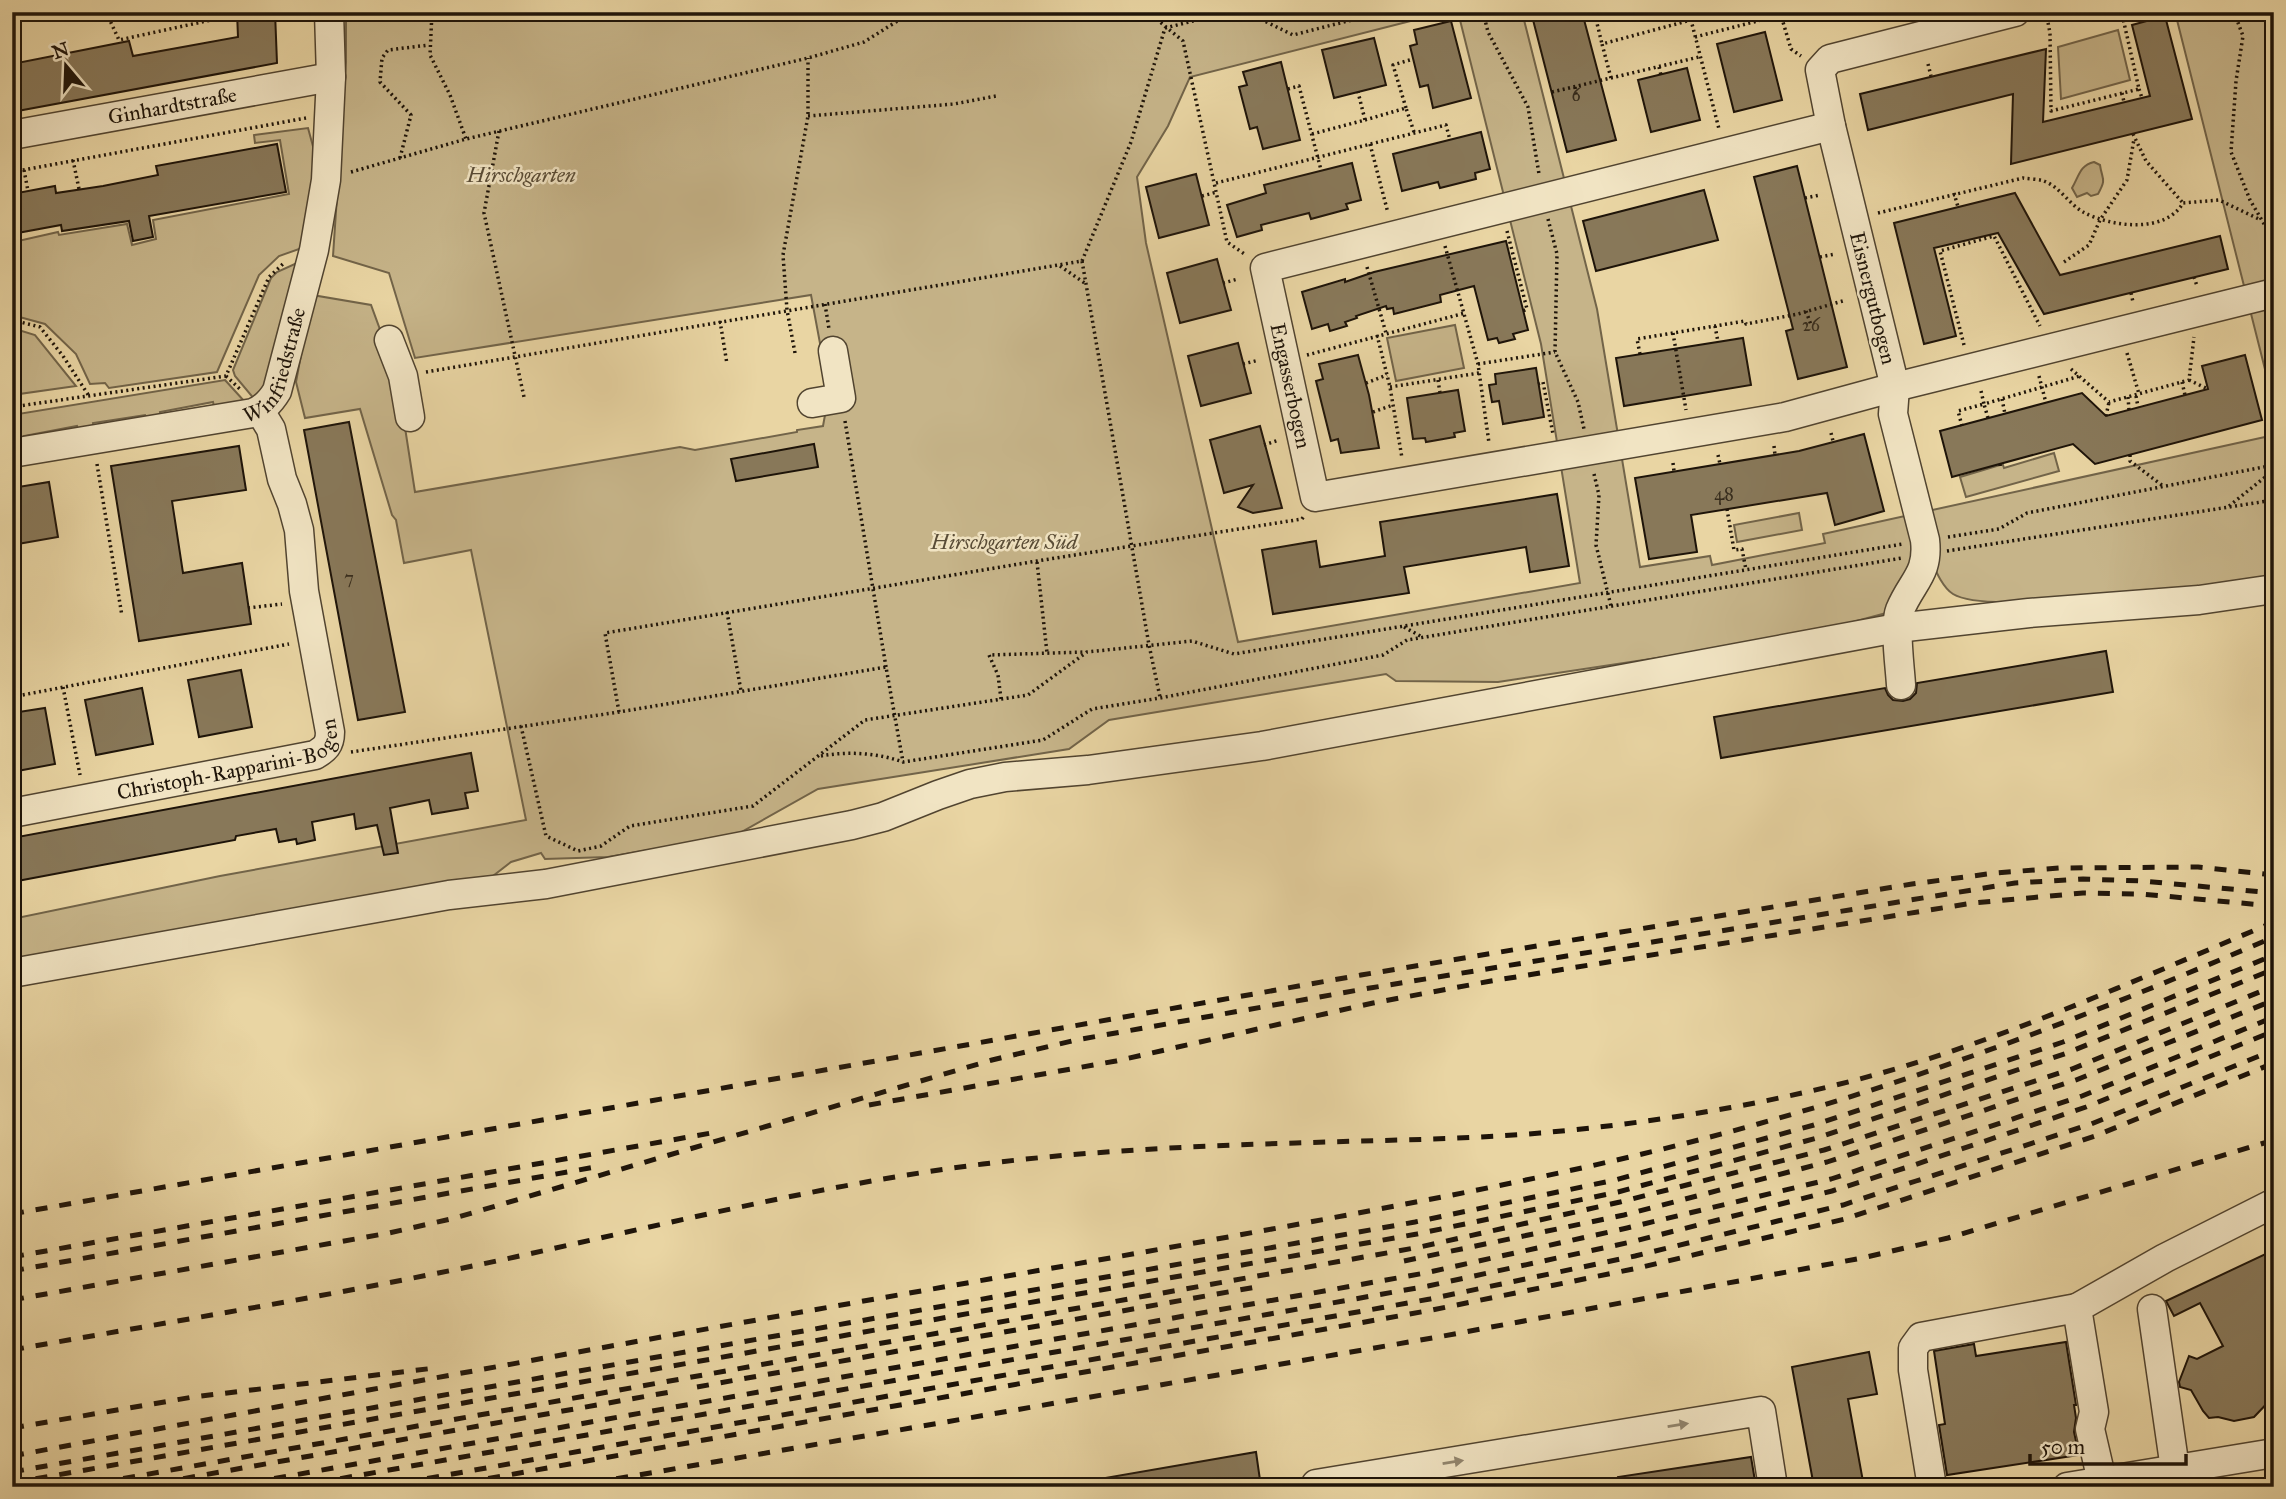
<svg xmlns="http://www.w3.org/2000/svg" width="2286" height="1499" viewBox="0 0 2286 1499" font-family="'IM FELL Great Primer',serif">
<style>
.green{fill:#c6b489;stroke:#726449;stroke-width:2}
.building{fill:#887859;stroke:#1e1409;stroke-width:2}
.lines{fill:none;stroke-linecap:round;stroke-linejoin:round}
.minor-casing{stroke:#514430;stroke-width:31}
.path{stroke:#1e1409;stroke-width:3.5;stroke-dasharray:2 3.5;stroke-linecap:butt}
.minor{stroke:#f1e4c3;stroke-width:28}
.rail{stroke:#1e1409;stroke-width:5;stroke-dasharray:12 12;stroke-linecap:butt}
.oneway{fill:#92866f}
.labels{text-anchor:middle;stroke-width:5;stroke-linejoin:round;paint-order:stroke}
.number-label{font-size:18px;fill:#382d1d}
.street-label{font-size:21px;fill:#1e1409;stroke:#f1e4c3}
.park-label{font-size:21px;font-style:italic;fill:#594c36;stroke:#f1e4c3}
</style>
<rect width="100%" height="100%" fill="#e9d5a3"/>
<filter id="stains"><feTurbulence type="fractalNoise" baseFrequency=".00286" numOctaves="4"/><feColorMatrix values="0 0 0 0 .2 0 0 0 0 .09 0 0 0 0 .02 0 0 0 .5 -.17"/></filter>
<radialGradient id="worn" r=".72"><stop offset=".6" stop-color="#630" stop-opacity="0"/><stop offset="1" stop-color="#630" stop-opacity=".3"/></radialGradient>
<g class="green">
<path d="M 346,12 L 1446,12 L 1190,77 L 1168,126 L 1137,177 L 1146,243 L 1238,642 L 1580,583 L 1541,344 L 1458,12 L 1522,12 L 1597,309 L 1640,567 L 1710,556 L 1712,565 L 1825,543 L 1823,534 L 2274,435 L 2274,578 C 2218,585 2163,591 2108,595 C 2074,598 1979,610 1953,594 C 1942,587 1935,569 1930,558 L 1890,612 L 1797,637 L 1498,682 L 1396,681 L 1386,674 L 1109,720 L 1069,749 L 818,789 L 736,835 L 608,857 L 545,859 L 541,853 L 511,862 L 489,879 L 12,967 L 12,919 L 220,876 L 526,820 L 471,550 L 404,563 L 396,520 L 392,515 L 360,409 L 305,418 L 296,382 L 312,295 L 371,305 L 397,376 L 415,492 L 680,447 L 695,450 L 797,432 L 797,430 L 823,426 L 825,415 L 833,413 L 811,295 L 415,358 L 389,273 L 333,256 L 346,62 Z"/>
<path d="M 2175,12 L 2274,12 L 2274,405 Z"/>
<path d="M 2118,30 L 2130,80 L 2061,99 L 2058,47 Z"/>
<path d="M 308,128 L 317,161 L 302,248 L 279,256 L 259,275 L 217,372 L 109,388 L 105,383 L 90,384 L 76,354 L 45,324 L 12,315 L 12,266 L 18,263 L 18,241 L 58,232 L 59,235 L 127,224 L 132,245 L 156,239 L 153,220 L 289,194 L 280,140 L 255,143 L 254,135 Z"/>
<path d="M 2094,162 L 2100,165 C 2102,180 2107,178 2098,194 L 2091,196 L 2087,193 L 2077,197 L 2072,188 C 2079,176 2080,165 2094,162 Z"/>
<path d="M 297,263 L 272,380 L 255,400 L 235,376 L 233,370 L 271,278 L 277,272 Z"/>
<path d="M 1455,325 L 1464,368 L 1396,381 L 1387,338 Z"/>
<path d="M 12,328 L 35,335 L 76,386 L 12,395 Z"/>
<path d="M 225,380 L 245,402 L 215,410 L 213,402 L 160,412 L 161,420 L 147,422 L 145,415 L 93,423 L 94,431 L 79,433 L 77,426 L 24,436 L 25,443 L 12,445 L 12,415 Z"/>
<path d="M 2054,453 L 2059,471 L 1966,497 L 1960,477 L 2000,465 L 2003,465 L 2004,468 Z"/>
<path d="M 1799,513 L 1802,530 L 1737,542 L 1734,525 Z"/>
</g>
<g class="building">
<path d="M 237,12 L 275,12 L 277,63 L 12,112 L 12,64 L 129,41 L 133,56 L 238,37 Z"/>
<path d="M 1531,12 L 1582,12 L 1616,140 L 1567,152 Z"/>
<path d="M 2165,16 L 2192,119 L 2011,164 L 2013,94 L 1868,130 L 1860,94 L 2046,49 L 2043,122 L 2150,96 L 2132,25 Z"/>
<path d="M 1451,21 L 1471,98 L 1433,108 L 1428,85 L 1420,87 L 1410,46 L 1417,44 L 1414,30 Z"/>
<path d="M 1765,32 L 1782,100 L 1734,112 L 1717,44 Z"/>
<path d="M 1374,38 L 1386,85 L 1334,98 L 1322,50 Z"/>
<path d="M 1281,62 L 1300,140 L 1263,149 L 1257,127 L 1250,129 L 1239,87 L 1247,85 L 1243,72 Z"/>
<path d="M 1687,68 L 1700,120 L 1651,132 L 1638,80 Z"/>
<path d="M 1481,132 L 1490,169 L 1475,173 L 1476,179 L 1440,188 L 1438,182 L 1402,191 L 1393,154 Z"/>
<path d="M 277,144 L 286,192 L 149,216 L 153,237 L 133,241 L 129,221 L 62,231 L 61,225 L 12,234 L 12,194 L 55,186 L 56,193 L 103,186 L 158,175 L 156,166 Z"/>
<path d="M 1352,163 L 1361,200 L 1346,204 L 1348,209 L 1311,219 L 1309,213 L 1261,225 L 1262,230 L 1237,237 L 1227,205 L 1266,193 L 1264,185 Z"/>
<path d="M 1797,166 L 1847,367 L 1798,379 L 1786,331 L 1793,329 L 1754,177 Z"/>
<path d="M 1196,174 L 1209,225 L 1159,238 L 1146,187 Z"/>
<path d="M 1704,190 L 1718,240 L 1596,271 L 1583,221 Z"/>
<path d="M 2015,193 L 2060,275 L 2220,236 L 2228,269 L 2044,314 L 1998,233 L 1934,248 L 1956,336 L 1924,344 L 1894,223 Z"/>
<path d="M 1506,241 L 1528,330 L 1513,334 L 1515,339 L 1499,343 L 1497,338 L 1488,340 L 1474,286 L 1440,295 L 1441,302 L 1394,314 L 1393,308 L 1387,309 L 1386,306 L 1356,316 L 1357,318 L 1345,322 L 1347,326 L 1330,331 L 1328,324 L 1312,329 L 1302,292 L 1345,279 L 1345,282 L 1374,272 Z"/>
<path d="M 1217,259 L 1231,310 L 1180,323 L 1167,273 Z"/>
<path d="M 1743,338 L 1751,385 L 1624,406 L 1616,358 Z"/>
<path d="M 1238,343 L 1251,393 L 1201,406 L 1188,356 Z"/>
<path d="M 1358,355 L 1369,395 L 1379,448 L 1341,453 L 1338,439 L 1331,441 L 1316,381 L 1323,379 L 1319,364 Z"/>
<path d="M 2245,355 L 2262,420 L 2095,464 L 2073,444 L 1952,477 L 1940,431 L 2082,393 L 2106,416 L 2208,389 L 2202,366 Z"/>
<path d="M 1536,368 L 1544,417 L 1503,424 L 1499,401 L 1492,402 L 1489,385 L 1496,384 L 1495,374 Z"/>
<path d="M 1458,390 L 1465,431 L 1454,433 L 1455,437 L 1426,442 L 1425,438 L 1413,439 L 1407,398 Z"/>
<path d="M 349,422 L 405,712 L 358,720 L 304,430 Z"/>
<path d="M 1260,426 L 1282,508 L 1253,513 L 1238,507 L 1253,485 L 1224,493 L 1210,440 Z"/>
<path d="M 1864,434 L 1884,511 L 1835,525 L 1827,493 L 1691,515 L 1697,552 L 1649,559 L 1635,478 L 1799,451 Z"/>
<path d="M 814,444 L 818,467 L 736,481 L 731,459 Z"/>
<path d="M 239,446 L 246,490 L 172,501 L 183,573 L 242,563 L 251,624 L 139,641 L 111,466 Z"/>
<path d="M 49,482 L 58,537 L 12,545 L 12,488 Z"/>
<path d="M 1557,494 L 1569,566 L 1530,572 L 1526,547 L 1404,567 L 1409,593 L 1273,614 L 1262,550 L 1316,541 L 1320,567 L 1385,556 L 1380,522 Z"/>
<path d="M 2106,651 L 2113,692 L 1721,758 L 1714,717 L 1885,688 L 1888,695 L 1893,700 L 1903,701 L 1910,699 L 1916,693 L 1917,683 Z"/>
<path d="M 241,670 L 252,727 L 199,737 L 188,680 Z"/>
<path d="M 142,688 L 153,744 L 96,755 L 85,700 Z"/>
<path d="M 45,708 L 55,764 L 12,772 L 12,713 Z"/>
<path d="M 471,753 L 478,791 L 465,793 L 468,808 L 432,814 L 429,800 L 390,808 L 398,853 L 384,855 L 377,825 L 356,829 L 354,814 L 312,822 L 315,840 L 297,844 L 296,839 L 279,842 L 276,829 L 236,836 L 235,840 L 12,882 L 12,838 Z"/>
<path d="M 2274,1250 L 2274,1396 L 2254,1417 L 2234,1421 L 2218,1417 L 2209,1418 L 2203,1411 L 2191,1390 L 2180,1387 L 2179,1382 L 2189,1356 L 2197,1359 L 2223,1346 L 2200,1303 L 2174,1316 L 2166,1301 Z"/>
<path d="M 2066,1342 L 2076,1405 L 2074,1405 L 2076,1418 L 2074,1432 L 2079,1455 L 1947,1475 L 1939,1425 L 1945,1424 L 1934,1351 L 1974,1344 L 1976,1356 Z"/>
<path d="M 1869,1352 L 1877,1394 L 1848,1399 L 1864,1487 L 1814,1487 L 1792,1367 Z"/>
<path d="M 1256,1452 L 1261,1487 L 1106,1487 L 1105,1478 Z"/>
<path d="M 1751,1457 L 1756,1487 L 1619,1487 L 1618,1477 Z"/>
</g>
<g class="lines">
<g class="minor-casing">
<g id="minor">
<path id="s1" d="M 1831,126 L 1265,268 L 1315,497 L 1785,417 L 1895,387 L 2274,293"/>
<path id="s2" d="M 12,135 L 331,77"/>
<path d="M 389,340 L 403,376 L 410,417"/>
<path d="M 812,403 L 841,398 L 833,351"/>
<path id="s3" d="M 12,453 L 253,413 C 264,409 271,401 277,391 L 314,250 L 326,180 L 331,77 L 329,12"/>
<path d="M 1901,685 C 1900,667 1894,625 1900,610 C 1912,581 1929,574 1925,540 L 1893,414 L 1895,387 L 1831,126 L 1820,70 L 1830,59 L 2015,12"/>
<path id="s4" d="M 12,813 L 315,755 C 325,749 330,745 330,732 L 304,591 L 299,530 L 292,504 L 282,479 L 271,429 L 260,411"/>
<path d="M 12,973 L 449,895 L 546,884 L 852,825 L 883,817 L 938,795 L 970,784 L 1005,777 L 1088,770 L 1262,746 L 1897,628 L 2029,613 L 2199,600 L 2274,589"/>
<path d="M 2152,1309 L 2175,1469"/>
<path d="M 2102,1481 L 2090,1429 L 2094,1412 L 2077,1308 L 2165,1258 L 2274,1203"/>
<path d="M 1316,1487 L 1316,1484 L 1761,1411 L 1773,1487"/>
<path d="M 1932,1487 L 1913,1370 L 1913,1348 L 1921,1337 L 2077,1308"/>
<path d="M 2067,1487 L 2274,1453"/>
</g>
</g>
<g class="path">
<path d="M 106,12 L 119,40 L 225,17 L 225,12"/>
<path d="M 432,12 L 430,55 L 450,95 L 466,139"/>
<path d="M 1148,12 L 1183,41 L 1227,242 L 1246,255"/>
<path d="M 1246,12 L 1293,35 L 1383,12"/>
<path d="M 1483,12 L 1488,32 L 1528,107 L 1539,174"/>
<path d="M 1780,12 L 1791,49 L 1801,56"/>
<path d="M 2046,12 L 2050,33 L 2051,111 L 2139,89 L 2122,14"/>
<path d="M 2234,12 L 2243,36 L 2236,81 L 2231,152 L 2250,200 L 2274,241"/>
<path d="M 1583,18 L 1595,15 L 1602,44"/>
<path d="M 1165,28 L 1229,12"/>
<path d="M 1695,37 L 1781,15"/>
<path d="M 1928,64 L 1931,76"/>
<path d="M 1659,67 L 1661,75"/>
<path d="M 1611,78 L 1602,44 L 1691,20 L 1719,129"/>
<path d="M 1575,87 L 1576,95"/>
<path d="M 1288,89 L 1299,86 L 1321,170"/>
<path d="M 2139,89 L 2142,98"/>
<path d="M 1552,92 L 1699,57"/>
<path d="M 2122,93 L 2124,102"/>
<path d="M 1406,108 L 1393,65 L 1413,59"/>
<path d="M 808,116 L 954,104 L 996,96"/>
<path d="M 1365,120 L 1406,108 L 1414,132"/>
<path d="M 499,131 L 484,213 L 524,397"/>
<path d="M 1312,134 L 1365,120 L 1358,92"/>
<path d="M 2133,134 L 2146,161 L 2183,203"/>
<path d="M 1370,144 L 1388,213"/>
<path d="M 400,158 L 411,115 L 380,82 L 382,58 L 388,50 L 429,45"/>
<path d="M 73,160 L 79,189"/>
<path d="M 24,170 L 28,191"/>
<path d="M 12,172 L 306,118"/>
<path d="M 351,172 L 466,139 L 808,58 L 864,42 L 899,20 L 904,12"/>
<path d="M 1216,183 L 1446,125 L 1450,140"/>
<path d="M 1954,193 L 1958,207"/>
<path d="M 1202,196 L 1217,192"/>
<path d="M 1805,198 L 1820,195"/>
<path d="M 1878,213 L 2023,178 C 2029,179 2038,179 2044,181 C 2060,187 2069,204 2083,212 C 2111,227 2165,234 2183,203 L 2219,200 L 2261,220"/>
<path d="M 1548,219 L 1557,254 L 1555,352 L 1578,402 L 1584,429"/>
<path d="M 1507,231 L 1527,309 L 1523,311"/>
<path d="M 1445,246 L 1478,364 L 1489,443"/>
<path d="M 1820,257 L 1835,254"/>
<path d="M 1082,261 L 1131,142 L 1165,28"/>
<path d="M 2064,262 L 2089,245 L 2100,220 L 2127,180 L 2134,139"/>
<path d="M 1060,266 L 1086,284"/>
<path d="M 1367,267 L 1386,333"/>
<path d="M 2194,277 L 2197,286"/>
<path d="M 1223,283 L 1238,279"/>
<path d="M 2131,293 L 2133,302"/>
<path d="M 825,304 L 829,329"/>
<path d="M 1806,311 L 1811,325"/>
<path d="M 12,320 L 40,327 L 63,356 L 89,396"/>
<path d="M 720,321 L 727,364"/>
<path d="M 1715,326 L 1718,342"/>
<path d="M 1673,333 L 1686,410"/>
<path d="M 1377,335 L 1390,387 L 1402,458"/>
<path d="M 1964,345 L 1940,251 L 1994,236 L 2040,326"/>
<path d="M 795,353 L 787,310 L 783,255 L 808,116 L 808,58"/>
<path d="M 2127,353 L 2139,394"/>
<path d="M 1640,354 L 1637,339 L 1745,321 L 1746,324 L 1798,314 L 1846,300"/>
<path d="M 1307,355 L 1465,313"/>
<path d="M 1243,364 L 1259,360"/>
<path d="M 1478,364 L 1555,352"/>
<path d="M 2071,369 L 2109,402 L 2189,380 L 2194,337"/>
<path d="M 426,372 L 1082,261 L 1149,645 L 1160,697"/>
<path d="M 226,376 L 242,391"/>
<path d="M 2039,376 L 2046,403"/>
<path d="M 1438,380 L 1440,393"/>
<path d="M 2189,380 L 2208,389"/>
<path d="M 2182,382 L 2185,395"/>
<path d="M 1366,383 L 1387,375"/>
<path d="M 1538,384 L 1543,382 L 1553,434"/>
<path d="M 1390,387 L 1479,373"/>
<path d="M 1981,391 L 1984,404 L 2080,376"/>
<path d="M 2136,396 L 2138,407"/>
<path d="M 2128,397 L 2129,410"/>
<path d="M 2002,399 L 2005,414"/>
<path d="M 12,407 L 226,376 L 269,277 L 284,263"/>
<path d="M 1373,412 L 1393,405"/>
<path d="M 2106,416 L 2109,402"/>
<path d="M 845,421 L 886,667"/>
<path d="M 1962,426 L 1958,411 L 1984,404 L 1988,418"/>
<path d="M 1831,433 L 1833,441"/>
<path d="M 1264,445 L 1279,440"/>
<path d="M 1774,446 L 1775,455"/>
<path d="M 1718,455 L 1720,464"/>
<path d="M 2130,455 L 2130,461 L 2163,486"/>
<path d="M 1673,463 L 1674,471"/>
<path d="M 97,464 L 122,616"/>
<path d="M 2000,464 L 2000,466"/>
<path d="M 1594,474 L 1599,495 L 1596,545 L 1611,606"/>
<path d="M 2229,506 L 2274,470"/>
<path d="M 1727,509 L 1734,550 L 1742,549 L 1746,570"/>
<path d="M 1948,537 L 1999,529 L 2027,513 L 2274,465"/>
<path d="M 1947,551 L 2274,500"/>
<path d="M 1037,562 L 1047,653"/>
<path d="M 248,608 L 282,604"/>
<path d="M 727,612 L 741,691"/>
<path d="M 1404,627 L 1422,637"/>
<path d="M 63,687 L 80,775"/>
<path d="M 12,697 L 289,644"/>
<path d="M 1001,699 L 998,675 L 989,655 L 1085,652"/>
<path d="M 619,712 L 605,633 L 1037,561 L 1302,519 L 1304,516"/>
<path d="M 521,726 L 546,836 L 578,851 L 601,846 L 630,826 L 753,806 L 865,720 L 1028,695 L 1087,652 L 1192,641 L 1234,654 L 1903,544"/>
<path d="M 351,752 L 619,712 L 886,667 L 903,762"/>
<path d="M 821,756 C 848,751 878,753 903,762 L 1043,740 L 1092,709 L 1160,698 L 1383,655 L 1407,640 L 1902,558"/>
</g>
<use href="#minor" class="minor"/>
<g class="rail">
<path d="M 869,1105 L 1116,1061 L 1373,1003 L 1491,981 L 1973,903 L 2083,893 L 2141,894 L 2274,906"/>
<path d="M 12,1214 L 1361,975 L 1912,884 L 1995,873 L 2060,868 L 2198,867 L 2274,875"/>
<path d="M 12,1257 L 717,1132"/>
<path d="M 1404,1261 L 1624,1215 L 1827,1162 L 2076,1080 L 2274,1000"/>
<path d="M 12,1271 L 601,1166"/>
<path d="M 12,1300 L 389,1233 L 455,1218 L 992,1060 L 1076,1040 L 1370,988 L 2015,883 L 2083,879 L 2142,881 L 2274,893"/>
<path d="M 12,1350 C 180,1320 349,1293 515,1257 C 671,1223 825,1184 983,1164 C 1087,1151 1192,1146 1296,1143 C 1377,1140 1459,1140 1540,1133 C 1667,1122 1807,1098 1928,1059 C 2046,1021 2160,970 2274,922"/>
<path d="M 697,1387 L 1256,1287"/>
<path d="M 12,1428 L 193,1397 L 435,1368"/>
<path d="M 12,1456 C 307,1401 602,1347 898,1295 C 1052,1268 1205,1242 1358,1213 C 1492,1188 1626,1161 1758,1124 C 1934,1075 2106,1009 2274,937"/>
<path d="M 12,1472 L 1415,1222 L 1615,1180 L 1814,1125 L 2063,1042 L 2274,955"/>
<path d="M 12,1483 L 1417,1234 L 1618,1192 L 1817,1138 L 2067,1053 L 2274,969"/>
<path d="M 76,1487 L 1420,1247 L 1620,1202 L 1824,1150 L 2072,1069 L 2274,986"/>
<path d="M 136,1487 L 670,1392"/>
<path d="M 227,1487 L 1425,1273 L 1627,1228 L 1831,1179 L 2082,1096 L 2274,1017"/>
<path d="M 293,1487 L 1428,1286 L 1631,1242 L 1832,1191 L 1911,1166 L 2086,1107 L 2274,1031"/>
<path d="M 380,1487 L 1430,1299 L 1635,1256 L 1843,1205 L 1916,1181 L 2091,1124 L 2274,1050"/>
<path d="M 441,1487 L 1432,1310 L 1638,1268 L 1845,1219 L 2095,1136 L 2274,1063"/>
<path d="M 569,1487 L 1438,1337 L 1862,1258 L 1948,1238 L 2274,1140"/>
</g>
</g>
<defs><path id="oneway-solid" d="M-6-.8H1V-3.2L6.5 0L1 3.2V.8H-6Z" transform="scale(1.75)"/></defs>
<g class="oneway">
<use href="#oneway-solid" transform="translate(1678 1425) rotate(-9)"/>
<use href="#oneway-solid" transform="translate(1453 1462) rotate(-9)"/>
</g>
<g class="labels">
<g class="number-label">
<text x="1576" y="101">6</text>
<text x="1811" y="331">26</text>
<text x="1724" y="500">48</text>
<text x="349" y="584">7</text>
</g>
<g class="street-label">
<text dy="7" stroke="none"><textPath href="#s2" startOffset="163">Ginhardtstraße</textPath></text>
<text transform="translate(1873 298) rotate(76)" y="7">Eisnergutbogen</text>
<text dy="7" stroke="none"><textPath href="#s3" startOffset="299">Winfriedstraße</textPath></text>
<text dy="7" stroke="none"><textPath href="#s1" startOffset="704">Engasserbogen</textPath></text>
<text dy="7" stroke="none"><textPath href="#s4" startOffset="229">Christoph-Rapparini-Bogen</textPath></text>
</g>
<g class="park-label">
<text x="521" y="182">Hirschgarten</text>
<text x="1004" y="549">Hirschgarten Süd</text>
</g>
</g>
<rect width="2286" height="1499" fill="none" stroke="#e9d5a3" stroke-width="42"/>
<rect x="14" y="14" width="2258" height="1471" fill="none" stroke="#1e1409" stroke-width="3.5"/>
<rect x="21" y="21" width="2244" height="1457" fill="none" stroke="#1e1409" stroke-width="2"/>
<g transform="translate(66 66) rotate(341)" stroke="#f1e4c3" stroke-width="5" paint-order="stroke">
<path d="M0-5L12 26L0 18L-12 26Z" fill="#1e1409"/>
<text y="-10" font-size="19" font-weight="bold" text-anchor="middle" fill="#1e1409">N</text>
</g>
<path d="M2030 1454v10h156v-10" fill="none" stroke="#1e1409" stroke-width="3.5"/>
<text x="2041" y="1454" font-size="21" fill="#1e1409" stroke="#f1e4c3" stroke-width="5" paint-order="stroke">50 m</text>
<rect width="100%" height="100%" filter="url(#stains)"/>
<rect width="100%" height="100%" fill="url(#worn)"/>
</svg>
